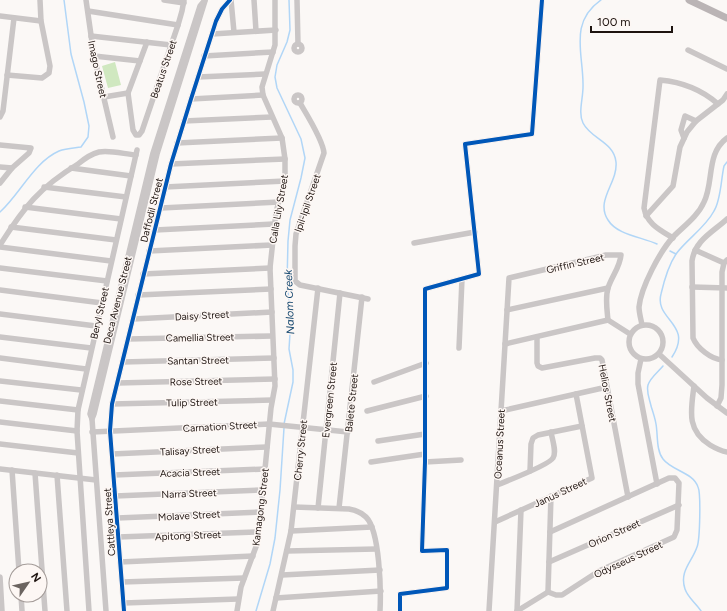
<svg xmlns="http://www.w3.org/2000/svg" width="727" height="611" viewBox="0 0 727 611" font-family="Figtree,sans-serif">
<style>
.green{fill:#d0e8c0}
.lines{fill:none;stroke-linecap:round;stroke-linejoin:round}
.stream{stroke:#b1d6f7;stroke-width:1.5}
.minor{stroke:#cac6c6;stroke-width:5.5}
.major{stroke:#bab4b5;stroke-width:7}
.cycleway-casing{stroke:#fdf7f4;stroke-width:6}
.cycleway{stroke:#0057b8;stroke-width:4}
.labels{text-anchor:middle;stroke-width:3;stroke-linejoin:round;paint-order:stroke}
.street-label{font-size:10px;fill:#1e1410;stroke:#fdf7f4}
.water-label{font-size:11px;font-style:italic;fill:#174a71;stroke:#fdf7f4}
</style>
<rect width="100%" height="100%" fill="#fbf8f6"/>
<path class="green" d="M 115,62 L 121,85 L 108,88 L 102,66 Z"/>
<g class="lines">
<g class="stream">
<path d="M 601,0 C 568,23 584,55 583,87 C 583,99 578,113 583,123 C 591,139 614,142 616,162 C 618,183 595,200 608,220 C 617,235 642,237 657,244"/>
<path d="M 0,212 C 20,194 34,162 59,151 C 66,148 74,148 81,147 L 88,137 L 89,126 L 84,102 L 71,54 L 64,0"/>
<path d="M 670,251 L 676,254"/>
<path d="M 672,357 C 694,324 654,320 661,294 C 664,281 668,266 676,254 C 687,239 705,228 714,211 C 721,200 721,179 724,166 L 727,162"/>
<path d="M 663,366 C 658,372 650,378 648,385 C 646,392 650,400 651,406 C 653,412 655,418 656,424 C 658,435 656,450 663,459 C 672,471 693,472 698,487 C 701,493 700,540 697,547 C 692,562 679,571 685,589 C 688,598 696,603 701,611"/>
<path d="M 284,424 L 293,382 L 293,370 L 289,349 L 291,318 L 287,283 L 288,241 L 290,220 L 301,178 L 305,158 L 301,139 L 277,88 L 275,77 L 277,65 L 287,42 L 290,30 L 289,0"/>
<path d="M 256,611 L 270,564 L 275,538 L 280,490 L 284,428"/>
</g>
<g class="minor">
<path d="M 86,0 L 94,56 L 113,137"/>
<path d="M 164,0 L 184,3"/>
<path d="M 231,0 L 234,32"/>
<path d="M 254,0 L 256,31"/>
<path d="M 297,0 L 298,44"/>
<path d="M 88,11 L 178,25"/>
<path d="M 0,16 L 41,21"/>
<path d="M 212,34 L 276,30"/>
<path d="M 91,36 L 171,45"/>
<path d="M 147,42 L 128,93 L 133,130 L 136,135 L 139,135 L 142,131 L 178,25 L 182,11 L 184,0"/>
<circle cx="298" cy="48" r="4"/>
<path d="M 688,50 L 727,69"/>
<path d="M 94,56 L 140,61"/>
<path d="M 204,56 L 273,52"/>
<path d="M 7,75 L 42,78 L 49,73 L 50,66 L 41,21 L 40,0"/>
<path d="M 198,77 L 265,74"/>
<circle cx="298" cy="99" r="4"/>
<path d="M 104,97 L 128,93"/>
<path d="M 191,99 L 263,95"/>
<path d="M 300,103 C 307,115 323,140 324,153 L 296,234 L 295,246 L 295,281 L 300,285 L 368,299"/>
<path d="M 0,117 L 3,111 L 14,18"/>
<path d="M 184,121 L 272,117"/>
<path d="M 684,138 L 681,130 L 685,116 L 696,121"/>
<path d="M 177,143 L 282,138"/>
<path d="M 0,145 L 31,148 L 29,153 L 12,168 L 0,183"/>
<path d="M 171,164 L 285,159"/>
<path d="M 0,167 L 12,168"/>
<path d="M 71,168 L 131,176"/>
<path d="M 44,187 L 126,197"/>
<path d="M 165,187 L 285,181"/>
<path d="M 25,207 L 121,219"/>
<path d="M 161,208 L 279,202"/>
<path d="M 646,216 L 673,186 L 680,147 L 687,132 L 696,121 L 723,100 L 727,94"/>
<path d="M 11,227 L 116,240"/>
<path d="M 155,230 L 274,224"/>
<path d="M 673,238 C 660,230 647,224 644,208 L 660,80 C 682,82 701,89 718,104"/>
<path d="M 414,243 L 475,232"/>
<path d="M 0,245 C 24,207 40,187 78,164 C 84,159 91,154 99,152 C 110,150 124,154 136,155"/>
<path d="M 0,247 L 111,261"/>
<path d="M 695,250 L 724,263"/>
<path d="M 149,251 L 272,245"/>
<path d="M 0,268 L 107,281"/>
<path d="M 143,274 L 270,268"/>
<path d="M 692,287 L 727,288"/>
<path d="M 0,290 L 102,303"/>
<path d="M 138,295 L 271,289"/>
<path d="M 507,310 L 608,288"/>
<path d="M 0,314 L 96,326"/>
<path d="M 133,319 L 272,312"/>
<circle cx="646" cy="342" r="17"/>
<path d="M 642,325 C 641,319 639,313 639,307 C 641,287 660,251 674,236 C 684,226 698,216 704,202 C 714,182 706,153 727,138"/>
<path d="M 0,337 L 91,348"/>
<path d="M 537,337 L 537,363 L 538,366 L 542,368 L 595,358 L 600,358 L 602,360 L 628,497"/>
<path d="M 128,339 L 272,336"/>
<path d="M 505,344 L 608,320 L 630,334"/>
<path d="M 459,348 L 462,279"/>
<path d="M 659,354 L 707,398 L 727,413"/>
<path d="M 0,358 L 86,369"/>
<path d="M 641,359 L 638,373 L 638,384 L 657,484"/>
<path d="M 722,360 C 711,359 697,348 693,338 L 692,261 C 695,240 713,232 727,219"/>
<path d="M 123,362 L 274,358"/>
<path d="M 0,381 L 81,390"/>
<path d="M 374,382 L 426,363"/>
<path d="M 118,383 L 275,379"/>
<path d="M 694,386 C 691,410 686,430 710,445 C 715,448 721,451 727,452"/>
<path d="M 0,401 L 78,410"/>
<path d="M 112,404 L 272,400"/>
<path d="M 717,406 L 721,398 L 722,385 L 722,272 L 724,263 L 727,260"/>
<path d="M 367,411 L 426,396"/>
<path d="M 501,411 L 607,387"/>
<path d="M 92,419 L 94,414 L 157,154 L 205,1"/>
<path d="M 0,422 L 77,431"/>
<path d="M 92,432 L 269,424 L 348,432"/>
<path d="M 378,441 L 425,434"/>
<path d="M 0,444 L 78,453"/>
<path d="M 112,454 L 267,447"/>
<path d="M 371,462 L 425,454"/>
<path d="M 425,462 L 461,460"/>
<path d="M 0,469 L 96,480"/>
<path d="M 12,470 L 19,571"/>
<path d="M 530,471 L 531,444 L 533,438 L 538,435 L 582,426"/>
<path d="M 35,473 L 45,611"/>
<path d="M 57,475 L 67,611"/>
<path d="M 114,475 L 265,469"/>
<path d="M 497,485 C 507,481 549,465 553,458 C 557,452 552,439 551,432"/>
<path d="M 115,496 L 263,490"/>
<path d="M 294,507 L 349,509 C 355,510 361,512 366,517 C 380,531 381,591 380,611"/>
<path d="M 318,508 L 340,293"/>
<path d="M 339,508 L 362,297"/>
<path d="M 117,518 L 260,512"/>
<path d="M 495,522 L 592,478 L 576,394"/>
<path d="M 291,531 L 372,527"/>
<path d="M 118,537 L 258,532"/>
<path d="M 287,551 L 376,549"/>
<path d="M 120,562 L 253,556"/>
<path d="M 549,562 L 679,505"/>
<path d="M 282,575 L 380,570"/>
<path d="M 0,577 L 2,611"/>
<path d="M 122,582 L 244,578"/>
<path d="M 548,592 L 556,595 L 562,595 L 599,571 L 674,537 L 677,530 L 679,483 L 675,478 L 669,478 L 550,532"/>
<path d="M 548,592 L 551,496"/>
<path d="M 21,595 L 22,611"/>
<path d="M 276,598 L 381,591"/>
<path d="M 124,603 L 238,599"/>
<path d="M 89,611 L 77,431 L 78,410 L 137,150"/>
<path d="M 106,611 L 92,419 L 90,414 L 153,153 L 200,6 L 205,0"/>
<path d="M 124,611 L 110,431 L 112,404 L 171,164 L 191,99 L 216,21 L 222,9 L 230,0"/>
<path d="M 237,611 L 241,587 L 257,544 L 265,469 L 271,408 L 275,386 L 270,268 L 276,212 L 285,181 L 285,159 L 282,138 L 263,95 L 262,87 L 275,45 L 275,0"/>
<path d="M 273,611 L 291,531 L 318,288"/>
<path d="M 400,611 L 400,594 L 447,588 L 447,550 L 422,551 L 425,462 L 425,289 L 479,274 L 465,144 L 532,134 L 542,0"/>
<path d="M 489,611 L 509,278 L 606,255 L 621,255 C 620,267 612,276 608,288 C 605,298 607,310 608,320"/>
<path d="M 517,611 L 521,510"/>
<path d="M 517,611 L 548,592"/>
</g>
<path class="major" d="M 689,0 L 727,18"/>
<g class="cycleway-casing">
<g id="cycleway">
<path d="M 124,611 L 110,431 L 112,404 L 171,164 L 191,99 L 216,21 L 222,9 L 230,0"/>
<path d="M 400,611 L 400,594 L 447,588 L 447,550 L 422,551 L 425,462 L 425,289 L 479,274 L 465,144 L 532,134 L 542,0"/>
</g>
</g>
<use href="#cycleway" class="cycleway"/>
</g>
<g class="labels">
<g class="street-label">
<text transform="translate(98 69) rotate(78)" y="4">Imago Street</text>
<text transform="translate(163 69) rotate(-71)" y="4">Beatus Street</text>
<text transform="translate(307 203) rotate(-71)" y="4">Ipil-Ipil Street</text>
<text transform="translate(278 209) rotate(-80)" y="4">Calla Lily Street</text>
<text transform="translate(151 210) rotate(-76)" y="4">Daffodil Street</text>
<text transform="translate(575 263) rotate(-13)" y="4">Griffin Street</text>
<text transform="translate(117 300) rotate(-76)" y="4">Deca Avenue Street</text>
<text transform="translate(99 313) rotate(-77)" y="4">Beryl Street</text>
<text transform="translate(202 315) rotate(-3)" y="4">Daisy Street</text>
<text transform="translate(200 337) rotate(-1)" y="4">Camellia Street</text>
<text transform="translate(198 360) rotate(-1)" y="4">Santan Street</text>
<text transform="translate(196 381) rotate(-1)" y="4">Rose Street</text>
<text transform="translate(608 393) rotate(79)" y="4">Helios Street</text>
<text transform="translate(329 400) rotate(-84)" y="4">Evergreen Street</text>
<text transform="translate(192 402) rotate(-1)" y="4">Tulip Street</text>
<text transform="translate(351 403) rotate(-84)" y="4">Balete Street</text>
<text transform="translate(220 426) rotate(-3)" y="4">Carnation Street</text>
<text transform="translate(499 444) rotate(-87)" y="4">Oceanus Street</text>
<text transform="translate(190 450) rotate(-3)" y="4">Talisay Street</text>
<text transform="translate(300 450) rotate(-84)" y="4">Cherry Street</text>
<text transform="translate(190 472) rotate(-2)" y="4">Acacia Street</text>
<text transform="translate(560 492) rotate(-25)" y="4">Janus Street</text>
<text transform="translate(189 493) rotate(-2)" y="4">Narra Street</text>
<text transform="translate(260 507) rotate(-83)" y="4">Kamagong Street</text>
<text transform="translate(189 515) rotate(-3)" y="4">Molave Street</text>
<text transform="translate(109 522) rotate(-94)" y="4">Cattleya Street</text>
<text transform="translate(614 533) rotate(-24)" y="4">Orion Street</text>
<text transform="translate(188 535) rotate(-2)" y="4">Apitong Street</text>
<text transform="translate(628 559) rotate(-25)" y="4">Odysseus Street</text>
</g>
<g class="water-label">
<text transform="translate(289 302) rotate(-92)" y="4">Nalom Creek</text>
</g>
</g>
<g transform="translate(28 583) rotate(56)"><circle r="19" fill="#fdf7f4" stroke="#a49c99"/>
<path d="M0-3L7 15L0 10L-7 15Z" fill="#6b6460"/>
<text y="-6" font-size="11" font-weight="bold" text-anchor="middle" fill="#1e1410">N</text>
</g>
<path d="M591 26v6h81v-6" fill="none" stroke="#1e1410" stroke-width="2"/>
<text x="597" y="26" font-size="12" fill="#1e1410" stroke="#fdf7f4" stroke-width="3" paint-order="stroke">100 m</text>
</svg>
